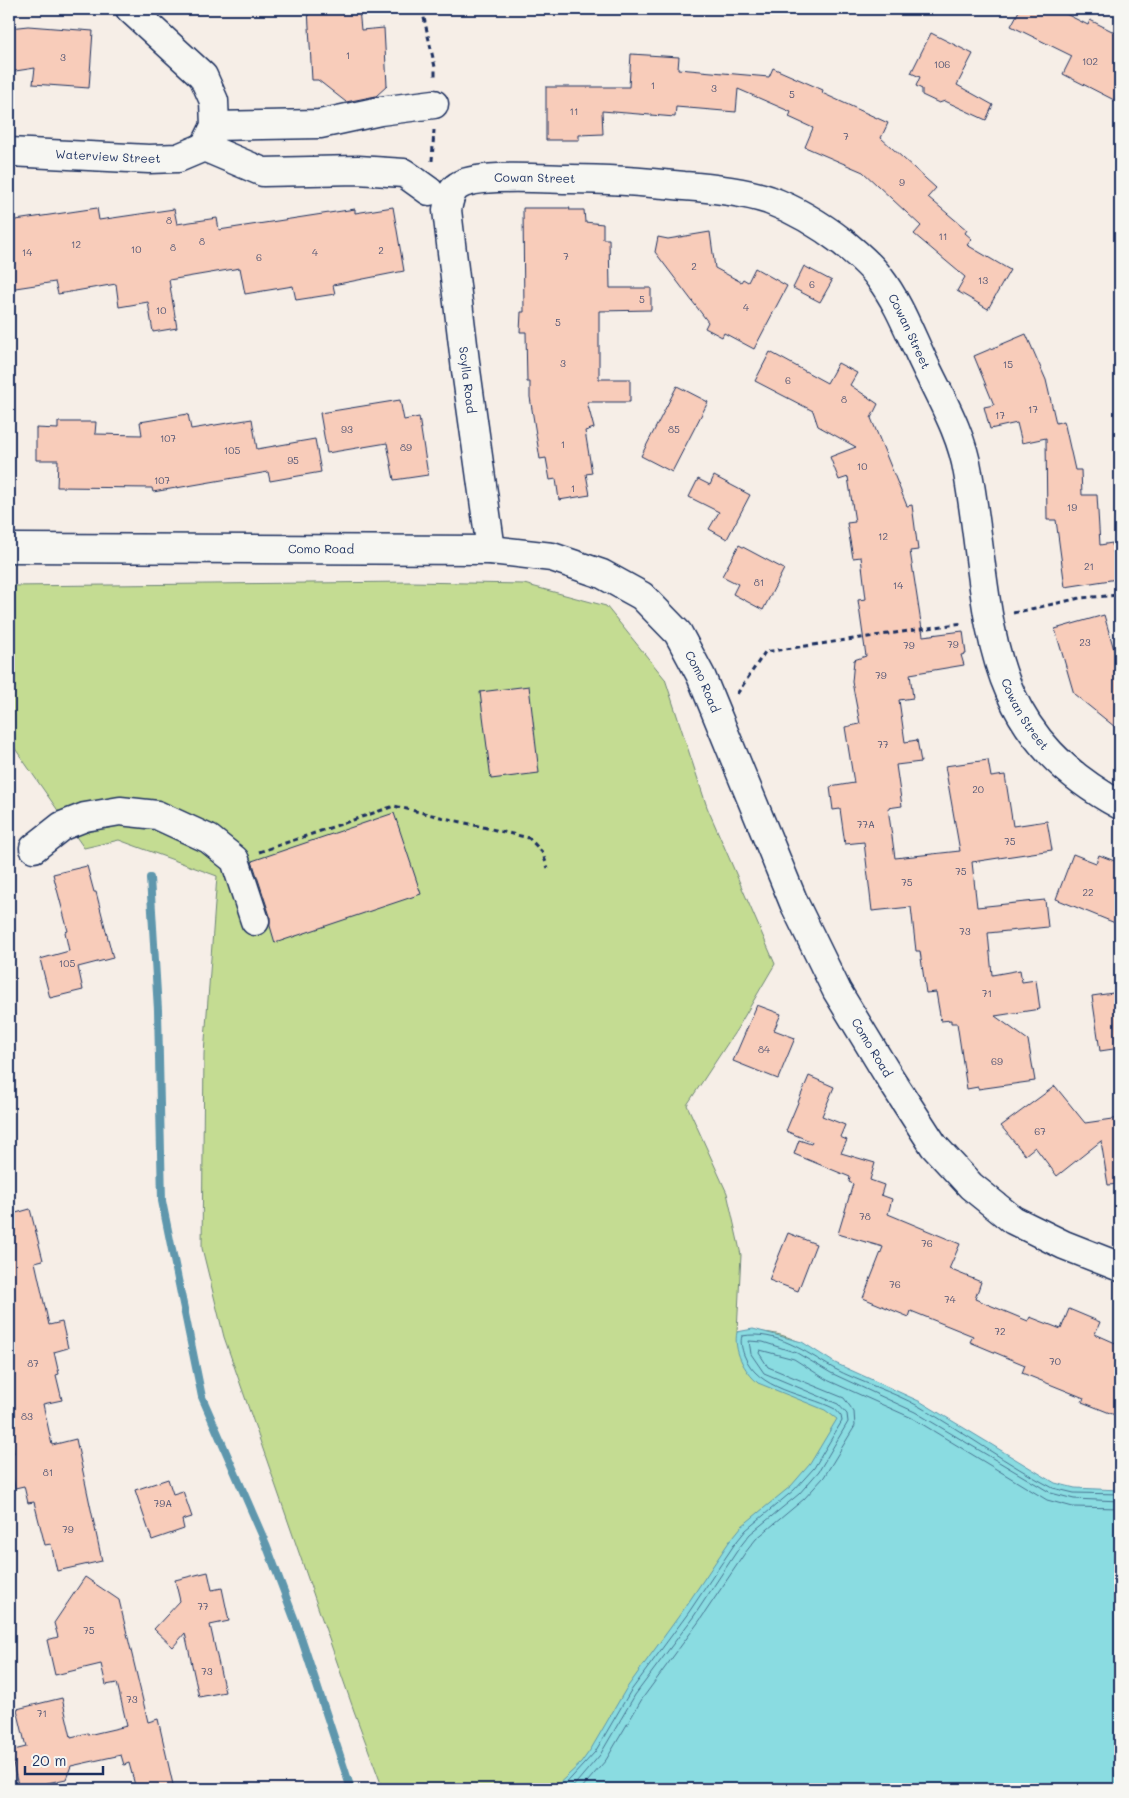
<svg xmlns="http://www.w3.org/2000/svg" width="1129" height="1798" viewBox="0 0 1129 1798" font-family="Mali,sans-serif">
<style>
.green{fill:#c4dc92;stroke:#708678}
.water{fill:#8adce1;stroke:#5e97ad}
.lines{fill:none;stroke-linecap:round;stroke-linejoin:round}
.shore{stroke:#477492;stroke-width:1}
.stream{stroke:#5e97ad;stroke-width:8}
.building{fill:#f8ccba;stroke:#1b2f5e}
.minor-casing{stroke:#1b2f5e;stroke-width:31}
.path{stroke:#1b2f5e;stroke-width:3;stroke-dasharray:5 4;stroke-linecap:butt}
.minor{stroke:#f6f6f2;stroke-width:28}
.labels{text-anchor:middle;stroke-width:4;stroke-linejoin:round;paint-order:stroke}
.number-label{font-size:10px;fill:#525675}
.street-label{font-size:12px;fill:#1b2f5e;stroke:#f6f6f2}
</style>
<rect width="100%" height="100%" fill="#f6eee7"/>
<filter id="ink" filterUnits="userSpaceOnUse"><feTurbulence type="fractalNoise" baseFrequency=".02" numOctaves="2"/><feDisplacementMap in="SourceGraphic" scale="10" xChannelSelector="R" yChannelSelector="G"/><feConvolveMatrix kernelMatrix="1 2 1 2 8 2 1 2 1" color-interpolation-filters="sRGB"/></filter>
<g filter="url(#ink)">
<path class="green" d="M 410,582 L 524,584 L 606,606 L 665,679 L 707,807 L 775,964 L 737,1029 L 687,1105 L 727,1193 L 741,1255 L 737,1332 C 804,1327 822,1358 865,1401 L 593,1789 L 383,1789 L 354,1711 L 224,1337 L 202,1248 L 204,1054 L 217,876 L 119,840 L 84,848 L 9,740 L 9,586 Z"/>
<path class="water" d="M 753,1329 L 802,1342 L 835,1363 L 921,1402 L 1055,1483 L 1075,1488 L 1120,1490 L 1120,1789 L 553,1789 L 581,1763 L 591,1749 L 626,1689 L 684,1609 L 729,1542 L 742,1526 L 791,1486 L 810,1464 L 837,1419 L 825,1410 L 758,1383 C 744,1371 733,1350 737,1332 Z"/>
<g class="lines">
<g class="shore">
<path d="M 561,1789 L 595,1752 L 630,1692 L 689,1612 L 734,1545 L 746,1530 L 794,1490 L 814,1468 L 842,1421 L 841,1416 L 835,1409 C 804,1393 758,1391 744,1355 C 742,1349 740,1342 742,1336 C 777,1330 805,1352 833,1368 C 861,1383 892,1391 920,1407 C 965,1433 1007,1464 1053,1488 L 1074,1493 L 1120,1494"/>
<path d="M 571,1789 L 600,1755 L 635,1695 L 694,1616 L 739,1548 L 750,1534 L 799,1494 L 819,1471 L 848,1422 L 847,1414 L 838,1404 L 764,1373 L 751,1354 L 749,1341 L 763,1342 L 797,1353 L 831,1373 L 915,1412 L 1051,1493 L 1074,1499 L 1120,1501"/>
<path d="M 581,1789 L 606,1760 L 642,1699 L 700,1620 L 745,1553 L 756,1539 L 804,1499 L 824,1477 L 855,1426 L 854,1412 L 844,1398 L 768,1367 L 759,1353 L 760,1350 L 794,1359 L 827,1380 L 912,1418 L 1047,1500 L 1073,1507 L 1120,1508"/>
</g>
<path class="stream" d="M 150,878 L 158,1010 L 162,1201 L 202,1397 L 266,1544 L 300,1634 L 351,1789"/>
</g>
<g class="building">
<path d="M 308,9 L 359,9 L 361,30 L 384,28 L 387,86 L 376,96 L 346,102 L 318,80 L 312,80 Z"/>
<path d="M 1020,9 L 1056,9 L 1088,25 L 1090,20 L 1120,35 L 1120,103 L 1063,74 L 1072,56 L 1011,26 Z"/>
<path d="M 28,26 L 93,31 L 89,88 L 33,84 L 35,68 L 9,72 L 9,28 Z"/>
<path d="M 931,33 L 973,54 L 957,85 L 993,105 L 986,120 L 945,101 L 939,103 L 922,95 L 922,89 L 916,86 L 920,77 L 911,73 Z"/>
<path d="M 631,54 L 679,57 L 678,69 L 769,77 L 773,68 L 823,90 L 822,93 L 888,123 L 881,138 L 936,188 L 928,197 L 967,230 L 965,233 L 972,239 L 967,245 L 1010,270 L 988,309 L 957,291 L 965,277 L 914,234 L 921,226 L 863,172 L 805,147 L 813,128 L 789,117 L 791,112 L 738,89 L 736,112 L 676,107 L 675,117 L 602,111 L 603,134 L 579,135 L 579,140 L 546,140 L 546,87 L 629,87 Z"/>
<path d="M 393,207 L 404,271 L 333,285 L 335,294 L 296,300 L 293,286 L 245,294 L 240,268 L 169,280 L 177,328 L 153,332 L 148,302 L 119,307 L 116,284 L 58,294 L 55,282 L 9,289 L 9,221 L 97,208 L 99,220 L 174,209 L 177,224 L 217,218 L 219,230 L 355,209 L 355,213 Z"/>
<path d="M 523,208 L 570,208 L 569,210 L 584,210 L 585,222 L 603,224 L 603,239 L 609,239 L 610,288 L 651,288 L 651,310 L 599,311 L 599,379 L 630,379 L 630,402 L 587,402 L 594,428 L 585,431 L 592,473 L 586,474 L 590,495 L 559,500 L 556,479 L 550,480 L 546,458 L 540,459 L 530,397 L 530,382 L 527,382 L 526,332 L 520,332 L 521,312 L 524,312 Z"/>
<path d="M 710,232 L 715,268 L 741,282 L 743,279 L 748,282 L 755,268 L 787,286 L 754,349 L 724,333 L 722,337 L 705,328 L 708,322 L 655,252 L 658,237 L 668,239 Z"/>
<path d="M 804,266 L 832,281 L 820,302 L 793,288 Z"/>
<path d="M 1026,334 L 1046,380 L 1056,423 L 1064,421 L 1075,470 L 1081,470 L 1082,495 L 1097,495 L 1100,545 L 1112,543 L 1117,579 L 1065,587 L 1056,520 L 1047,520 L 1046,438 L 1022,443 L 1017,423 L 990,429 L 984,407 L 994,405 L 974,356 Z"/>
<path d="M 770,352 L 827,383 L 838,363 L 857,373 L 850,385 L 878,404 L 871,418 L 907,506 L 912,505 L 918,550 L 910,551 L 923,636 L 963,631 L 966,654 L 961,655 L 964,665 L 910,674 L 913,698 L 899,700 L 905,742 L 917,740 L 921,762 L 896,765 L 902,806 L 888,808 L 895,858 L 960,851 L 945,766 L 988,760 L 991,777 L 1005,775 L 1013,826 L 1047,821 L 1052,850 L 972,862 L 977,907 L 1045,900 L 1048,927 L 988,933 L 992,975 L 1020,970 L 1022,982 L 1036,980 L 1040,1009 L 995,1016 L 1028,1040 L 1035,1081 L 978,1089 L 978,1087 L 967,1089 L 957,1023 L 951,1023 L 951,1020 L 941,1021 L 936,992 L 926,993 L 920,951 L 916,951 L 911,907 L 872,911 L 864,842 L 845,844 L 840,809 L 833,810 L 830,787 L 854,783 L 845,727 L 860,724 L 852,682 L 854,660 L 866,656 L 858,600 L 866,599 L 861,557 L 853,558 L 847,523 L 855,522 L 848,477 L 839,480 L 830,457 L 856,447 L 818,426 L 813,411 L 755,381 Z"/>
<path d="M 677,386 L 708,402 L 672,472 L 641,456 Z"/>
<path d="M 400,400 L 404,420 L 419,417 L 428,475 L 394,480 L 387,443 L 327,453 L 320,413 Z"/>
<path d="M 188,414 L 191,429 L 252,419 L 257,449 L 315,439 L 321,472 L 270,481 L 268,472 L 153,492 L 152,488 L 57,487 L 58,460 L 36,460 L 36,428 L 58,429 L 58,422 L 96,422 L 95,434 L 142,435 L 140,422 Z"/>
<path d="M 714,476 L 750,495 L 727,539 L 709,529 L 719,512 L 689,497 L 698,479 L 710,485 Z"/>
<path d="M 739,545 L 784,569 L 763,610 L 733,594 L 738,584 L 722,576 Z"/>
<path d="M 1104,615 L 1120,670 L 1120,731 L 1074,694 L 1055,629 Z"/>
<path d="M 529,686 L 539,773 L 491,779 L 480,692 Z"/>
<path d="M 394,813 L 421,894 L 275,943 L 270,926 L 270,916 L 252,861 Z"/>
<path d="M 1073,854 L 1096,863 L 1099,855 L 1120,863 L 1120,925 L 1056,899 Z"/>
<path d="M 87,866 L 94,892 L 96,892 L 113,958 L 78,967 L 83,990 L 50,998 L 40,959 L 69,951 L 65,932 L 68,931 L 53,874 Z"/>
<path d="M 1120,992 L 1120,1048 L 1100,1051 L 1092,996 Z"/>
<path d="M 757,1005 L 781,1014 L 774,1030 L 795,1038 L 778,1079 L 733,1061 Z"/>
<path d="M 809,1076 L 834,1087 L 822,1116 L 845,1125 L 840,1137 L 847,1140 L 841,1153 L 875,1163 L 870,1180 L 884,1185 L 881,1195 L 892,1199 L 888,1214 L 960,1244 L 949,1269 L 981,1282 L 975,1299 L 1028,1321 L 1030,1317 L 1061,1329 L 1069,1309 L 1100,1322 L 1095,1334 L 1120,1345 L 1120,1417 L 1082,1402 L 1084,1398 L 1022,1373 L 1025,1365 L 970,1342 L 973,1336 L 911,1311 L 909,1317 L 863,1298 L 883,1247 L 838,1234 L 853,1184 L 849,1182 L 850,1177 L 794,1154 L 799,1140 L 811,1144 L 812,1142 L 786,1131 Z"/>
<path d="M 1055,1086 L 1085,1123 L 1120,1118 L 1120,1184 L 1108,1185 L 1101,1141 L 1057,1176 L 1035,1147 L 1025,1155 L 1001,1126 Z"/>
<path d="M 30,1209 L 43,1260 L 35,1262 L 49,1325 L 62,1322 L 68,1348 L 54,1352 L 59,1374 L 56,1375 L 62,1400 L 43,1404 L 52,1445 L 76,1439 L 102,1561 L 57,1571 L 51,1544 L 45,1545 L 34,1502 L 28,1503 L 24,1486 L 15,1488 L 9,1458 L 9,1455 L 14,1453 L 9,1429 L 9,1215 Z"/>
<path d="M 788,1233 L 816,1244 L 798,1291 L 769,1280 Z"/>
<path d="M 168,1479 L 173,1494 L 183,1491 L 192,1517 L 182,1520 L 184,1529 L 152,1540 L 135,1490 Z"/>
<path d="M 208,1572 L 212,1590 L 222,1588 L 229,1621 L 210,1625 L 225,1692 L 199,1697 L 185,1633 L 173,1647 L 154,1629 L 180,1601 L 175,1580 Z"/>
<path d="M 85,1577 L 119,1600 L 148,1722 L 158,1719 L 174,1789 L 136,1789 L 129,1763 L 124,1765 L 121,1755 L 71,1766 L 66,1779 L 19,1789 L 10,1751 L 26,1747 L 17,1709 L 62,1698 L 71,1737 L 88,1733 L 88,1735 L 127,1726 L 117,1683 L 106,1685 L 101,1664 L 55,1675 L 47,1640 L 58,1637 L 54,1623 Z"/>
</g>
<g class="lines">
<g class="minor-casing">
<g id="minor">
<path d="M 130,9 L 203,76 L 214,101 L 215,126 L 207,142"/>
<path d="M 215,126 L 320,124 L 380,111 L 434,104"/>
<path d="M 204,147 L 263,172 L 358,170 L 404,173 L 429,191"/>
<path id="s1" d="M 9,152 L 149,159 L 178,158 L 204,147"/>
<path id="s2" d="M 9,548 L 491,550 L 552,557 L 602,574 L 642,596 L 678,633 L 701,676 L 794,903 L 837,991 L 888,1075 L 934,1146 L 971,1186 L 1013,1220 L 1064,1245 L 1120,1267"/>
<path id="s3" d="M 491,550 L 466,370 L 447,210 C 449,201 450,191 458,186 C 476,173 546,179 571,179 C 609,179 646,182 684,186 C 712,188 742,191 769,200 C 796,210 822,226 844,243 C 856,253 870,264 879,277 C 899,303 910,334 924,363 C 941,399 962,434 968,473 C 993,614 975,726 1120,805"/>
<path d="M 34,848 L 62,826 L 85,817 L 120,811 L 157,815 L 209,839 L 235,860 L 255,921"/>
</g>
</g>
<g class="path">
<path d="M 422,9 L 435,67 L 435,79"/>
<path d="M 432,161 L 434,130"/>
<path d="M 1013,613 L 1080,598 L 1120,595"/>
<path d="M 737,694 L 765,652 L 963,623"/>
<path d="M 259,852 L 394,806 L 529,838 L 542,852 L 548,868"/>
</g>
<use href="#minor" class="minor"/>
</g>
</g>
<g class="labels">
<g class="number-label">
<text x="348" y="59">1</text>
<text x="63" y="61">3</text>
<text x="1090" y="65">102</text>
<text x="942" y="68">106</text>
<text x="653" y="89">1</text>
<text x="714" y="92">3</text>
<text x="792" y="98">5</text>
<text x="574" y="115">11</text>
<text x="846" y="140">7</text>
<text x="902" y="186">9</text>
<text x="169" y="224">8</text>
<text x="943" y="240">11</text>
<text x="202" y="245">8</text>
<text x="76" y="248">12</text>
<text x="173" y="251">8</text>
<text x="136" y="253">10</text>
<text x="381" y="254">2</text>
<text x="27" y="256">14</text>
<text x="315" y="256">4</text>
<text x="566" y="260">7</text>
<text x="259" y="261">6</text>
<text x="694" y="270">2</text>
<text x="983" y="284">13</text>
<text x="812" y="288">6</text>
<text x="642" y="303">5</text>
<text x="746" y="311">4</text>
<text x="161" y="314">10</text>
<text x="558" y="326">5</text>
<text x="563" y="367">3</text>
<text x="1008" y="368">15</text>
<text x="788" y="384">6</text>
<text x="844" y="403">8</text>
<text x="1033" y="413">17</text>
<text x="1000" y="419">17</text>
<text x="347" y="433">93</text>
<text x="674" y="433">85</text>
<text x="168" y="442">107</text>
<text x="563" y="448">1</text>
<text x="406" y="451">89</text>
<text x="232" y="454">105</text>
<text x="293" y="464">95</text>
<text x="862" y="470">10</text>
<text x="162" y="484">107</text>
<text x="573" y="492">1</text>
<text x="1072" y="511">19</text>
<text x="883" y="540">12</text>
<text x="1089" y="570">21</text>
<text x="759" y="586">81</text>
<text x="898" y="589">14</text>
<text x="1085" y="646">23</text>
<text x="953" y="648">79</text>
<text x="909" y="649">79</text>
<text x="881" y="679">79</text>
<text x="883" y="748">77</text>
<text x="978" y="793">20</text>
<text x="866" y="828">77A</text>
<text x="1010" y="845">75</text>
<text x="961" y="875">75</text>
<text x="907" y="886">75</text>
<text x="1088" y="896">22</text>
<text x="965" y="935">73</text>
<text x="67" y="967">105</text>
<text x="987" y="997">71</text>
<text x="764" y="1053">84</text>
<text x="997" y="1065">69</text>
<text x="1040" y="1135">67</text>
<text x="865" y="1220">78</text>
<text x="927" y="1247">76</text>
<text x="895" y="1288">76</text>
<text x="950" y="1303">74</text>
<text x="1000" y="1335">72</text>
<text x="1055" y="1365">70</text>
<text x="33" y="1367">87</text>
<text x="27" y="1420">83</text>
<text x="48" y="1476">81</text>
<text x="163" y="1507">79A</text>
<text x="68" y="1533">79</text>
<text x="203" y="1610">77</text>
<text x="89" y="1634">75</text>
<text x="207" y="1675">73</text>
<text x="132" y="1703">73</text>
<text x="42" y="1717">71</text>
</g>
<g class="street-label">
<text dy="4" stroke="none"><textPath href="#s1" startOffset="99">Waterview Street</textPath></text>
<text dy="4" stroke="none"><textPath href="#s3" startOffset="448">Cowan Street</textPath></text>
<text dy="4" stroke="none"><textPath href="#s3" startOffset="882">Cowan Street</textPath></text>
<text transform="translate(467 380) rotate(83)" y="4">Scylla Road</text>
<text dy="4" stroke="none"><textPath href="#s2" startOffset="312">Como Road</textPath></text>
<text dy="4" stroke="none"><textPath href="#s2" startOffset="748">Como Road</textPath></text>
<text dy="4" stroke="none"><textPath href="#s3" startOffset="1286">Cowan Street</textPath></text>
<text dy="4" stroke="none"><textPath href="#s2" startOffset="1152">Como Road</textPath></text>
</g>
</g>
<rect width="1129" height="1798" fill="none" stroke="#f6f6f2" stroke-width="30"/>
<rect x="15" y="15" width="1099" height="1768" fill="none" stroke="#1b2f5e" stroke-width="2" filter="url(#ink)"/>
<path d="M25 1766v8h78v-8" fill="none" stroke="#1b2f5e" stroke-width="2.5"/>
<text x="32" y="1766" font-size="15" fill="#1b2f5e" stroke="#f6f6f2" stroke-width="4" paint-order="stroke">20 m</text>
</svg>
